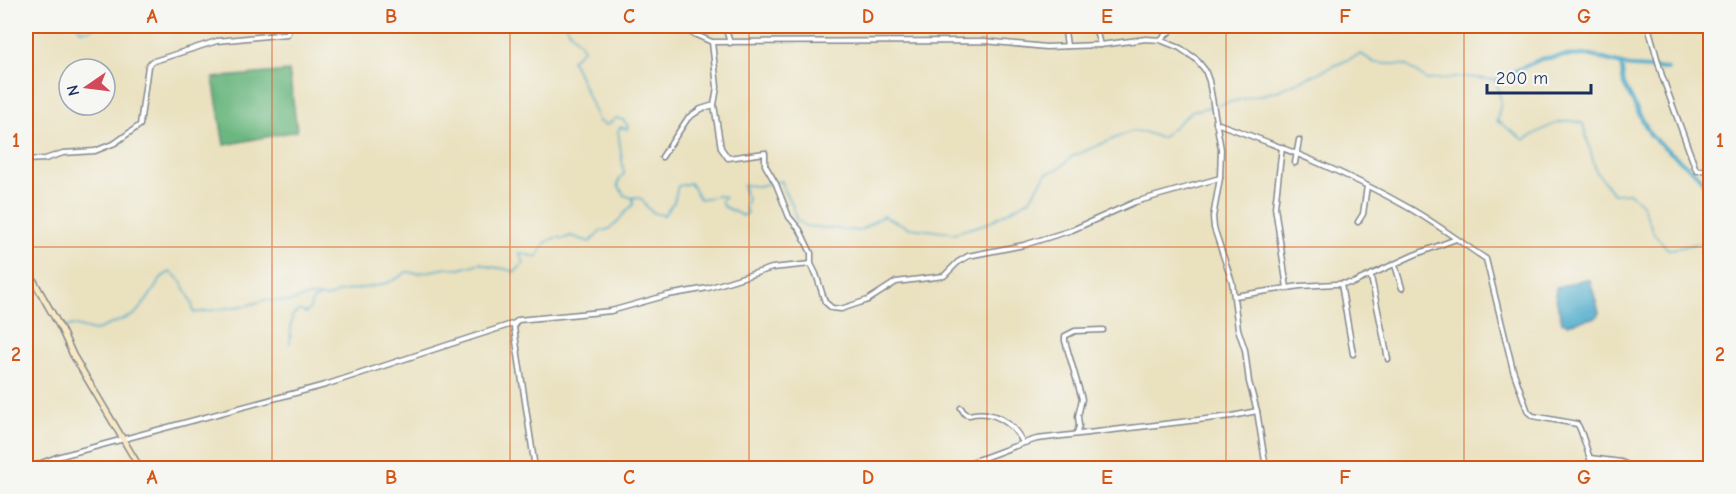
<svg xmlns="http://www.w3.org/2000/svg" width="1736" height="494" font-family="'Comic Neue',sans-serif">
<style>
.forest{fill:#6cb780;stroke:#44736f;stroke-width:1.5}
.water{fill:#4caacb;stroke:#346c94;stroke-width:1.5}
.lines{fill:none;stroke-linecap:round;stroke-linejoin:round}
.stream{stroke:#4caacb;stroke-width:1.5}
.canal{stroke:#4caacb;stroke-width:4}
.street-casing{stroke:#82888e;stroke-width:7}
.secondary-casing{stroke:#82888e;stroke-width:8}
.street{stroke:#fff;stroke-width:4}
.secondary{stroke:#f8e8c3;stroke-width:5}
.grid{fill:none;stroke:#d45514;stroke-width:1.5;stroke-opacity:0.55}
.neatline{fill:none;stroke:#d45514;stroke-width:2}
.grid-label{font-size:20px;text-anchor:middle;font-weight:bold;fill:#d45514}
</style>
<rect width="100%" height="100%" fill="#f6f6f2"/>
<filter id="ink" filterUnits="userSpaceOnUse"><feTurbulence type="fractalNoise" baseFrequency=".0167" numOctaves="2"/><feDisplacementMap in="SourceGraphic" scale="12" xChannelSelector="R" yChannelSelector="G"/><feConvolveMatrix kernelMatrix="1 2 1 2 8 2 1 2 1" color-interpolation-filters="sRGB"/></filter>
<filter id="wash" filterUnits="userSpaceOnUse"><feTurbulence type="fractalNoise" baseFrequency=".008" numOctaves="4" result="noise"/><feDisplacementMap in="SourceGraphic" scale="24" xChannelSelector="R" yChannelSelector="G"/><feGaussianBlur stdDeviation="1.35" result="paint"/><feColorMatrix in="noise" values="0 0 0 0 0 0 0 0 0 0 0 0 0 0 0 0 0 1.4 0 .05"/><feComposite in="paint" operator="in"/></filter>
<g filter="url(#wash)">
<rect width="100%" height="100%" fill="#eae1bf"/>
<!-- forest -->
<polygon class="forest" points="289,71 297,131 224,145 213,78"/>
<!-- water -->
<polygon class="water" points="1581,280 1590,280 1599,312 1597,317 1567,324 1562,322 1555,295 1556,288"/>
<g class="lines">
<!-- stream -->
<g class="stream">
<path d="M 78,26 L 79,29 C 84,32 92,30 96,26"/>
<polyline points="566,26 584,49 571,60 574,64 599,122 607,125 616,118 623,120 628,126 627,129 620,127 618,131 624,174 620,178 618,185 624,195 632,198"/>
<path d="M 62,329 L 72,325 L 94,331 L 134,315 L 147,300 L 162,277 L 170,272 C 182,278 192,299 194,313 L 249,305 L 265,300 L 290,302 L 308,296 L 319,296 L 326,298 C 332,296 338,292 344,291 C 365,287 390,287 406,272 L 419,273 L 447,268 L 460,269 L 480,263 C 491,269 503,267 515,272 L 524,263 L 519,253 L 538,257 C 542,246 545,240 558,237 L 563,239 L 571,236 L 590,242 L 601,231 C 617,230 621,213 633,205 L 633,197 L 642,199 C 647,209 652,214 664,215 L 674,202 L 678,186 L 690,183 L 700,199 L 718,196 L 725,197 L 721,201 L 723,206 L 743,216 L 748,213 L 745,207 L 748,198 L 745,194 L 743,185 L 758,186 L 782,181 L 784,191 L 792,204 L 796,219 L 805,226 L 859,231 L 883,216 L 910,228 L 954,233 L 988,223 L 1029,200 L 1046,174 L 1061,167 L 1071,157 L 1132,131 L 1144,132 L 1161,138 L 1192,111 L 1277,91 L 1361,54 L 1375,63 L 1406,65 L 1427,80 L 1466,77 L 1496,80 L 1501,102 L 1497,121 L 1524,140 C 1541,131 1564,114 1583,124 L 1596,171 L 1613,194 L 1630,193 L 1642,204 L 1654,234 L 1668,249 C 1683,249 1695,242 1710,242"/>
<polyline points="290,343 292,316 299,310 306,313 310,308 312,301 320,297"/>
</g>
<!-- canal -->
<g class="canal">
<polyline points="1621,63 1624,85 1651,136 1700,177 1709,194"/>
<polyline points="1496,80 1541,59 1562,56 1588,55 1633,67 1668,69"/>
</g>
</g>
</g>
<g filter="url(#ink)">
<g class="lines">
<!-- street casing -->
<g class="street-casing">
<g id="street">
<polyline points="676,26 712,42 985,41 1046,47 1100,45 1146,39 1160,40 1180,48 1196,59 1205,70 1209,81 1221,149 1220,178 1213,217 1214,228 1232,282 1238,329 1245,350 1249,382 1257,411 1266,468"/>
<polyline points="725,26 730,43"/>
<polyline points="1095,26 1100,45"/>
<polyline points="1190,26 1234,26"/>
<polyline points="1648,26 1662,76 1695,167 1697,171 1710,169"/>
<polyline points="1065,31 1067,46"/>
<polyline points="1161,39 1176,26"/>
<polyline points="712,42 717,87 714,105 721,148 728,158 765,153 765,165 776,184 789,217 800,230 811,253 811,264 816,274 825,302 832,308 841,309 868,300 896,282 944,276 958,262 968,256 1024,245 1072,230 1135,202 1220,178"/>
<path d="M 1216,123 C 1283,147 1348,173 1409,208 C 1436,223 1460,242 1486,259 L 1513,370 L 1528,412 L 1533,416 L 1577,424 C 1582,428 1588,458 1594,468"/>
<polyline points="1282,147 1275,207 1287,288"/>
<polyline points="662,157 688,118 701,109 714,105"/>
<polyline points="26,160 45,159 63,153 95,151 115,143 140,125 148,66 151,62 217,41 287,34 289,30 287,26"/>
<polyline points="1295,163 1299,140"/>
<polyline points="1358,222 1363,214 1367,186"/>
<polyline points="1395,265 1402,288"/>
<polyline points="1371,277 1388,359"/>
<polyline points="1341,284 1353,354"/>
<polyline points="1235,296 1300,286 1353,283 1414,255 1456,239"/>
<path d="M 961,408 L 965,414 L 969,415 C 992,409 1013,422 1023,443"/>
<polyline points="1077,433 1079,426 1078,416 1082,399 1065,341 1065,336 1075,331 1103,330"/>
<polyline points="1590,458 1621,462 1635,468"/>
<polyline points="975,462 977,468"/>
<polyline points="28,468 57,457 325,385 515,323"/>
<polyline points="535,468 514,328 515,323 518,320 611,311 668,295 708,288 772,268 811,264"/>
<path d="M 951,468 C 981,461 1008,447 1037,439 L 1232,416 L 1257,411"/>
</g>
</g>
<!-- secondary casing -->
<g class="secondary-casing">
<polyline id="secondary" points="26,267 61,329 73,355 140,468"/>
</g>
<!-- street -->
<use href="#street" class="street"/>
<!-- secondary -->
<use href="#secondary" class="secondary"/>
</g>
</g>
<!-- grid -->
<path class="grid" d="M 272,26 L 272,468M 510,26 L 510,468M 749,26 L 749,468M 987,26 L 987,468M 1226,26 L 1226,468M 1464,26 L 1464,468M 26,247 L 1710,247"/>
<!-- margin -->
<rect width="1736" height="494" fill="none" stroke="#f6f6f2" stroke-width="66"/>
<!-- north arrow -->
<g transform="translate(87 87) rotate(256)"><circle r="28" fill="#f6f6f2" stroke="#9ea6b7" stroke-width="1.5"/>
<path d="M0-4.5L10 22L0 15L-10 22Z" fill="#d1495b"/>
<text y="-9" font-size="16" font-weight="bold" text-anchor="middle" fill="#1b2f5e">N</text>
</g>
<!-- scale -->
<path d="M1487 84v9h104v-9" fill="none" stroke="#1b2f5e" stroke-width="3"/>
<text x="1496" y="84" font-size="18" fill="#1b2f5e" stroke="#f6f6f2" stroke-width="4.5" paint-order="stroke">200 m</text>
<rect x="33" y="33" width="1670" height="428" class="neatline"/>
<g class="grid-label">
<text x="152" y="23">A</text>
<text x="391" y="23">B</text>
<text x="629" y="23">C</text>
<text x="868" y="23">D</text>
<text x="1107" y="23">E</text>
<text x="1345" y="23">F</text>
<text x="1584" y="23">G</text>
<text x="16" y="147">1</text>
<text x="1720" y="147">1</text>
<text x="16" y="361">2</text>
<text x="1720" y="361">2</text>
<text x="152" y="484">A</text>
<text x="391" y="484">B</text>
<text x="629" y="484">C</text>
<text x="868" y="484">D</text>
<text x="1107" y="484">E</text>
<text x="1345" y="484">F</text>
<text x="1584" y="484">G</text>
</g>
</svg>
